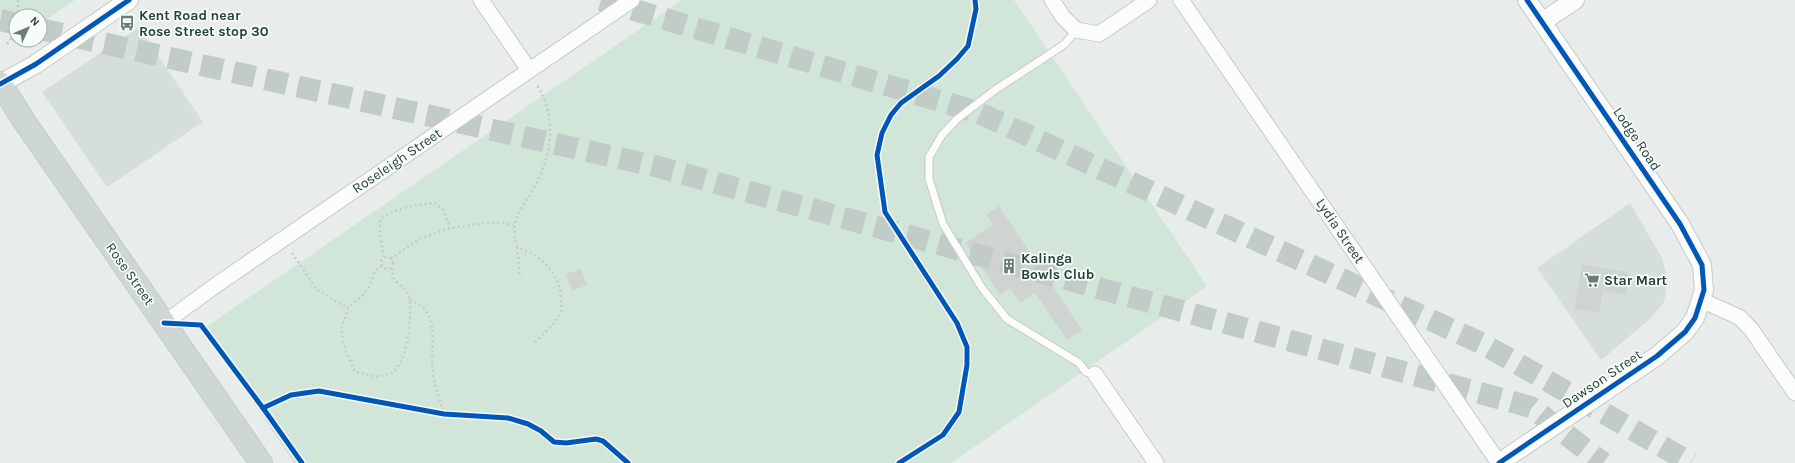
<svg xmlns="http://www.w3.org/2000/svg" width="1795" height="463" font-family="Karla,sans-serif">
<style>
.built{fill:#d6dedb}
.park{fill:#d1e6d8}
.building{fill:#cfd4d2}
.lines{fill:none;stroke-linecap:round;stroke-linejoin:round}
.motorway-tunnel{stroke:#c1cbc8;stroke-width:22;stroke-dasharray:22 11;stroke-linecap:butt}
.service-casing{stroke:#c5cac8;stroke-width:9}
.minor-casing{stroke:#c5cac8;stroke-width:17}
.tertiary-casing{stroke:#c5cac8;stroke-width:20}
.primary-casing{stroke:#c3ccc9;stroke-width:24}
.path{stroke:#c3ccca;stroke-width:2.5;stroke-dasharray:2 3;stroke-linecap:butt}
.service{stroke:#fcfcfc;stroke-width:7}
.minor{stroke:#fcfcfc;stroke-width:15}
.tertiary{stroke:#fcfcfc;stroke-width:18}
.primary{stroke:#cfd7d5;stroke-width:22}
.cycleway-casing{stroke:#f7fbf9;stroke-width:8}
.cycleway{stroke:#0057b8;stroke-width:5}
.labels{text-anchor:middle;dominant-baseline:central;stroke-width:3.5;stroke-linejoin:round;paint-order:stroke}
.poi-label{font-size:14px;font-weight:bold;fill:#24423a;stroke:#f7fbf9;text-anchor:start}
.street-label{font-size:14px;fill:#24423a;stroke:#f7fbf9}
</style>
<rect width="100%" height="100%" fill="#e8edeb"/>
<!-- built -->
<g class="built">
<polygon points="139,27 203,122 107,187 42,92"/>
<polygon points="1630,203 1662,258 1668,280 1664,302 1650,319 1601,360 1537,268"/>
</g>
<!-- park -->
<g class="park">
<path d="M 0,0 L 75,0 L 40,24 L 40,16 L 16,16 L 15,36 C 0,28 0,17 0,0 Z"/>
<polygon points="682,0 1014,0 1207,286 951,463 294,463 203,329"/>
</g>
<!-- building -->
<g class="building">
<polygon points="999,206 1082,330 1067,340 1035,293 1020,303 1010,288 1000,295 965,243 993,225 986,215"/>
<polygon points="1582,264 1630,273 1626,295 1603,291 1599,313 1574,309"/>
<polygon points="581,269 587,285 572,291 566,274"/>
</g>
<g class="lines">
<!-- motorway-tunnel -->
<g class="motorway-tunnel">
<polyline points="601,0 977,112 1483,344 1691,463"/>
<polyline points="0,20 16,24"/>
<polyline points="40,29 655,166 1531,407 1603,463"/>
</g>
<!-- service casing -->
<g class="service-casing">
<polyline id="service" points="1076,30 1065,44 995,90 957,119 942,135 929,157 929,179 943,224 982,288 1007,319 1079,363 1086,372 1095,374"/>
</g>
<!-- minor casing -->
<g class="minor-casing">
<g id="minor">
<polyline points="481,0 529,70"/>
<polyline points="1052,0 1063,17 1076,30 1099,34 1149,0"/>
<polyline points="1181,0 1499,463"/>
<polyline points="1701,300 1739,317 1751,329 1795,393"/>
<polyline points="164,323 219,283 632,0"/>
<polyline points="1095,374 1156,463"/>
</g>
</g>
<!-- tertiary casing -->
<g class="tertiary-casing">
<g id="tertiary">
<polyline points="1542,22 1575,0"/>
<polyline points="0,84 36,64 129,0"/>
<polyline points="1499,463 1657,356 1685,332 1695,318 1704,290 1702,265 1680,224 1527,0"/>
</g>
</g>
<!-- primary casing -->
<g class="primary-casing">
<polyline id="primary" points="0,83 24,121 261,463"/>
</g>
<!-- path -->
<g class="path">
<polyline points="18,0 18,16"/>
<polyline points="7,44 16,31"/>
<polyline points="517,247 520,277"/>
<polyline points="292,253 317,290 348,308"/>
<path d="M 384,257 C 383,249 377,226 381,219 C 388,210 424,203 435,203 L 443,210 L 450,228"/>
<circle cx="387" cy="263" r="6"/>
<polyline points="391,259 419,239 450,228 496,222 513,225"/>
<path d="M 382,266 L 375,271 L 370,286 L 362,296 L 348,308 L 341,330 L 345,349 L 355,372 L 378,377 L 394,372 C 396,368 400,364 402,359 C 408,345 415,304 406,291 C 397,280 391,282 392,265"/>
<path d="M 410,300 C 439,310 432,340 432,365 C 433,381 439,398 444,414"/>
<path d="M 535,342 C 542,335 558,322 561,312 C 562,309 561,304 561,300 C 561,273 541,256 517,247 C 509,216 521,212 535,186 C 552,154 557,116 537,85"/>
</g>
<!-- service -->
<use href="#service" class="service"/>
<!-- minor -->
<use href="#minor" class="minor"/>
<!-- tertiary -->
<use href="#tertiary" class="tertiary"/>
<!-- primary -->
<use href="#primary" class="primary"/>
<!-- cycleway casing -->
<g class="cycleway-casing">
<g id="cycleway">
<polyline points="0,84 36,64 129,0"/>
<polyline points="164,323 201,325 263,408 302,463"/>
<polyline points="263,408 291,395 319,391 444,414 508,418 528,424 541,431 554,442 566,443 596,439 603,441 628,463"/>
<polyline points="899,463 943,435 959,412 967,365 967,347 957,323 885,212 877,155 882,133 891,115 901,103 939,76 957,59 968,46 976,9 975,0"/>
<polyline points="1499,463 1657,356 1685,332 1695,318 1704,290 1702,265 1680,224 1527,0"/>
</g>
</g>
<!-- cycleway -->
<use href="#cycleway" class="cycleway"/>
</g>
<!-- icons -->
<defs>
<g id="bus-bare" transform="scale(1.2)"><path d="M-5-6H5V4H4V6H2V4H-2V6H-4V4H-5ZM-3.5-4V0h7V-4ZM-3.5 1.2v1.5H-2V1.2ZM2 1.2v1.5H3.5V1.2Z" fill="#697e78" stroke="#f7fbf9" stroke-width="2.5" paint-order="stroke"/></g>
<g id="building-bare" transform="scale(1.2)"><path d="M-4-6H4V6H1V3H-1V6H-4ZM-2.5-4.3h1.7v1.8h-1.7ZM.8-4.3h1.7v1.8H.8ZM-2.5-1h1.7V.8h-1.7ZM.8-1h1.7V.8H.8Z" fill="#697e78" stroke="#f7fbf9" stroke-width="2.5" paint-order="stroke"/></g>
<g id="supermarket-bare" transform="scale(1.2)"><path d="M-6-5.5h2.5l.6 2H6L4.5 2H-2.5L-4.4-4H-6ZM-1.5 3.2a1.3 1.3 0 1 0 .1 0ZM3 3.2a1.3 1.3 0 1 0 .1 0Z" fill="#697e78" stroke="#f7fbf9" stroke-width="2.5" paint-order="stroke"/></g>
</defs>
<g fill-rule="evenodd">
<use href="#bus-bare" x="127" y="23"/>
<use href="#building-bare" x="1009" y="266"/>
<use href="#supermarket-bare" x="1592" y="280"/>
</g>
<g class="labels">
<!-- poi labels -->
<g class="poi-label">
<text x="139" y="15">Kent Road near<tspan x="139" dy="16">Rose Street stop 30</tspan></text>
<text x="1021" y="258">Kalinga<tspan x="1021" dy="16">Bowls Club</tspan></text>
<text x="1604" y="280">Star Mart</text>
</g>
<!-- street labels -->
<g class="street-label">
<text transform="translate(1637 139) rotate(56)">Lodge Road</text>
<text transform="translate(397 161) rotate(-34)">Roseleigh Street</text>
<text transform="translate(1340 231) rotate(56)">Lydia Street</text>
<text transform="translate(130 274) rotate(55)">Rose Street</text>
<text transform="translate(1602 379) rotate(-34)">Dawson Street</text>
</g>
</g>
<!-- north arrow -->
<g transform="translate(28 28) rotate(46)"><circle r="19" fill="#f7fbf9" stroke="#a3b1ad"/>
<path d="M0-3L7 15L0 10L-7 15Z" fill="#697e78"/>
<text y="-6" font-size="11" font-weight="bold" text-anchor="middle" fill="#24423a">N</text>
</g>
</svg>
